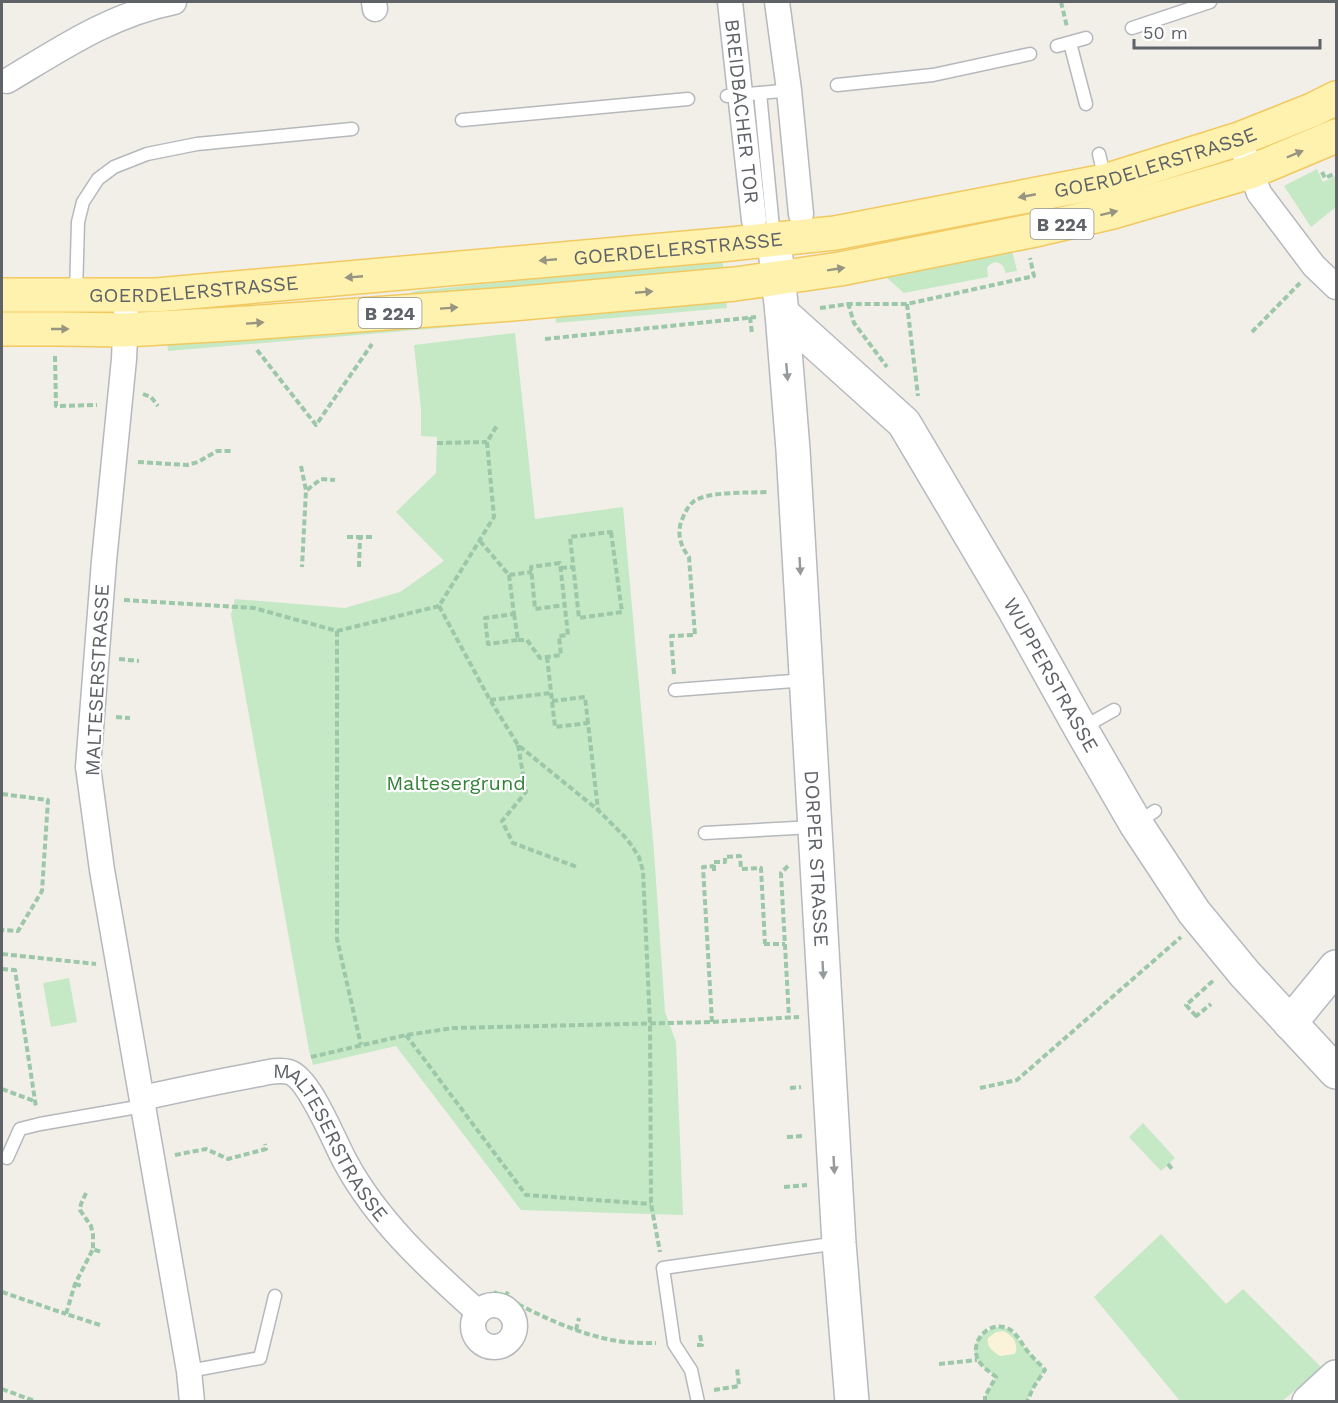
<svg xmlns="http://www.w3.org/2000/svg" width="1338" height="1403" font-family="'Work Sans',sans-serif">
<style>
.green{fill:#c5e8c5}
.sand{fill:#fbf3d9}
.lines{fill:none;stroke-linecap:round;stroke-linejoin:round}
.lane-casing{stroke:#b5b8bc;stroke-width:15}
.street-casing{stroke:#b5b8bc;stroke-width:27}
.secondary-casing{stroke:#b6babf;stroke-width:36}
.primary-casing{stroke:#f2c960;stroke-width:36}
.path{stroke:#9cc7a9;stroke-width:4;stroke-dasharray:6 3;stroke-linecap:butt}
.lane{stroke:#fff;stroke-width:12}
.street{stroke:#fff;stroke-width:24}
.secondary{stroke:#fff;stroke-width:33}
.primary{stroke:#fff2af;stroke-width:33}
.oneway{fill:#979581}
.oneway2{fill:#979a9d}
.labels{text-anchor:middle;dominant-baseline:central;stroke-width:4.5;stroke-linejoin:round;paint-order:stroke}
.shield{fill:#fff;stroke:#8f9295;stroke-width:1.5}
.shield-label{font-size:18px;font-weight:bold;fill:#5f6368}
.street-label{font-size:20px;fill:#5f6368;stroke:#fff}
.park-label{font-size:20px;fill:#348238;stroke:#fff}
</style>
<rect width="100%" height="100%" fill="#f1efe8"/>
<!-- green -->
<g class="green">
<polygon points="1317,169 1323,182 1336,176 1336,207 1311,227 1284,186"/>
<path d="M 1012,251 L 1017,271 L 1005,273 C 1005,262 993,258 987,268 L 988,277 L 904,293 L 886,277 Z"/>
<polygon points="722,259 724,270 408,296 412,292 417,291"/>
<polygon points="726,296 727,308 556,323 555,312"/>
<polygon points="475,318 475,325 168,351 167,341"/>
<polygon points="515,333 535,519 623,507 654,852 665,1012 676,1042 683,1215 521,1210 396,1046 313,1065 309,1050 231,615 235,599 345,608 400,592 444,561 396,512 436,473 437,437 421,436 421,409 414,345"/>
<polygon points="69,978 77,1022 51,1027 43,983"/>
<polygon points="1143,1123 1175,1158 1161,1171 1129,1137"/>
<polygon points="1161,1234 1226,1304 1243,1289 1322,1368 1282,1401 1180,1401 1094,1297"/>
<path d="M 999,1327 C 1015,1329 1019,1341 1028,1352 C 1033,1358 1040,1364 1045,1370 L 1033,1388 L 1027,1401 L 985,1401 L 985,1396 L 996,1377 C 991,1372 982,1367 978,1361 C 967,1345 984,1329 999,1327 Z"/>
</g>
<!-- sand -->
<path class="sand" d="M 1003,1331 C 1013,1335 1019,1344 1015,1354 L 1000,1356 C 993,1351 986,1347 988,1338 L 996,1332 Z"/>
<g class="lines">
<!-- lane casing -->
<g class="lane-casing">
<g id="lane">
<polyline points="1132,28 1210,2"/>
<polyline points="1070,43 1086,104"/>
<polyline points="1057,46 1086,38"/>
<polyline points="837,85 933,75 1030,54"/>
<polyline points="760,93 774,238"/>
<polyline points="727,96 793,90"/>
<polyline points="462,120 688,99"/>
<polyline points="1099,154 1105,179"/>
<polyline points="76,293 78,222 83,202 98,179 114,167 147,154 197,144 352,129"/>
<polyline points="675,690 806,680"/>
<polyline points="1082,728 1114,710"/>
<polyline points="1137,823 1155,811"/>
<polyline points="705,833 814,827"/>
<polyline points="7,1158 20,1129 40,1124 143,1106"/>
<polyline points="189,1371 260,1358 275,1296"/>
<polyline points="698,1402 691,1370 674,1344 663,1268 838,1243"/>
</g>
</g>
<!-- street casing -->
<g class="street-casing">
<g id="street">
<polyline points="374,2 375,9"/>
<path id="s1" d="M 730,2 L 754,220"/>
<polyline points="777,2 789,90 801,214"/>
<path d="M 7,81 C 62,48 110,15 174,2"/>
<polyline points="1239,139 1259,193 1314,266 1336,287"/>
<polyline points="126,313 124,359 104,561 88,767 102,870 189,1371 192,1402"/>
<path id="s2" d="M 142,1098 C 179,1090 216,1082 254,1075 C 265,1073 278,1069 289,1072 C 310,1078 335,1144 346,1163 C 378,1222 429,1268 478,1312"/>
<circle cx="494" cy="1326" r="21"/>
</g>
</g>
<!-- secondary casing -->
<g class="secondary-casing">
<g id="secondary">
<path id="s3" d="M 774,240 L 782,313 L 793,450 L 839,1243 L 852,1402"/>
<path id="s4" d="M 782,313 L 904,423 L 1013,607 L 1081,729 L 1136,824 L 1194,912 L 1245,974 L 1336,1072"/>
<polyline points="1290,1023 1336,967"/>
<polyline points="1309,1402 1336,1377"/>
</g>
</g>
<!-- primary casing -->
<g class="primary-casing">
<g id="primary">
<path id="s5" d="M 2,295 L 156,295 L 730,244 L 835,233 L 1105,181 L 1239,139 L 1312,110 L 1336,98"/>
<polyline points="2,329 59,329 125,330 248,323 512,304 735,284 778,278 840,269 1040,229 1113,212 1250,172 1336,136"/>
</g>
</g>
<!-- path -->
<g class="path">
<polyline points="1061,2 1067,27"/>
<polyline points="1322,172 1325,178 1336,173"/>
<polyline points="848,303 854,323 887,367"/>
<polyline points="907,304 918,396"/>
<polyline points="820,308 848,304 907,304 1034,276 1030,258"/>
<polyline points="750,317 752,334"/>
<polyline points="1252,332 1300,283"/>
<polyline points="545,339 756,317"/>
<polyline points="257,350 316,425 372,344"/>
<polyline points="55,356 56,406 97,405"/>
<polyline points="143,394 151,397 158,406"/>
<polyline points="437,443 487,442"/>
<polyline points="138,462 187,465 198,462 217,451 233,451"/>
<polyline points="301,466 306,490 302,567"/>
<polyline points="307,490 321,479 335,480"/>
<polygon points="611,532 622,612 579,618 570,537"/>
<polyline points="347,537 360,537"/>
<polyline points="480,541 509,575 532,572"/>
<polyline points="359,567 360,537 372,537"/>
<polyline points="561,568 573,567"/>
<polyline points="509,575 514,614"/>
<polyline points="124,600 254,608 337,631 337,939 361,1045"/>
<polyline points="439,606 490,700 518,745 598,810 625,837 632,846 639,857 643,871 650,1023 651,1204 660,1252"/>
<polygon points="514,614 518,640 488,644 485,618"/>
<polyline points="337,631 439,606 494,517 487,442 498,424"/>
<polyline points="518,640 527,640 540,658 561,655 559,636 568,635 560,563 531,567 535,609 565,605"/>
<polyline points="547,657 555,727 588,723 598,810"/>
<polyline points="119,659 139,661"/>
<path d="M 674,674 L 671,636 L 695,635 L 689,557 C 681,547 677,535 681,522 C 684,515 687,507 693,502 C 706,491 750,493 768,492"/>
<polyline points="490,700 551,693"/>
<polyline points="552,701 585,697 588,723"/>
<polyline points="116,717 130,718"/>
<polyline points="518,745 526,792 502,821 513,843 577,867"/>
<polyline points="2,794 48,800 42,891 18,931 2,930"/>
<polyline points="788,866 781,873 789,1018"/>
<polyline points="714,871 714,862 725,862 725,857 740,856 741,869 761,868 765,944"/>
<polyline points="764,944 785,944"/>
<polyline points="2,954 96,964"/>
<polyline points="2,969 15,970 36,1107"/>
<polyline points="1196,1016 1186,1005 1215,979"/>
<polyline points="1195,1017 1211,1004"/>
<polyline points="712,1022 703,867 714,866"/>
<polyline points="406,1035 526,1195 651,1204"/>
<polyline points="311,1057 406,1035 454,1028 712,1022 799,1017"/>
<polyline points="790,1088 801,1087"/>
<polyline points="980,1088 1017,1080 1181,937"/>
<polyline points="2,1089 34,1101"/>
<polyline points="787,1137 804,1136"/>
<polyline points="175,1155 206,1149 228,1159 266,1149 265,1144"/>
<polyline points="1168,1164 1172,1169"/>
<polyline points="784,1187 807,1185"/>
<polyline points="86,1193 81,1204 80,1210 91,1226 93,1235 93,1249"/>
<polyline points="75,1284 82,1286"/>
<polyline points="2,1292 66,1314"/>
<path d="M 494,1292 C 535,1313 578,1336 624,1342 C 635,1343 646,1343 656,1343"/>
<polyline points="505,1297 509,1290"/>
<polyline points="100,1325 66,1314 75,1284 93,1249 101,1252"/>
<polyline points="576,1330 579,1318"/>
<polyline points="697,1345 702,1345 700,1335"/>
<polyline points="939,1364 977,1360"/>
<polyline points="2,1389 37,1402"/>
<polyline points="714,1390 739,1386 737,1368"/>
<path d="M 985,1402 L 985,1396 L 996,1377 C 990,1372 979,1365 977,1357 C 971,1340 989,1321 1007,1328 C 1017,1332 1022,1345 1029,1353 C 1034,1359 1040,1364 1045,1370 L 1033,1388 L 1027,1402"/>
</g>
<!-- lane -->
<use href="#lane" class="lane"/>
<!-- street -->
<use href="#street" class="street"/>
<!-- secondary -->
<use href="#secondary" class="secondary"/>
<!-- primary -->
<use href="#primary" class="primary"/>
</g>
<!-- one-way arrows -->
<defs><path id="oneway-solid" d="M-6-.8H1V-3.2L6.5 0L1 3.2V.8H-6Z" transform="scale(1.5)"/></defs>
<g class="oneway">
<use href="#oneway-solid" transform="translate(1295 154) rotate(-23)"/>
<use href="#oneway-solid" transform="translate(1027 196) rotate(169)"/>
<use href="#oneway-solid" transform="translate(1109 213) rotate(-14)"/>
<use href="#oneway-solid" transform="translate(548 260) rotate(175)"/>
<use href="#oneway-solid" transform="translate(836 269) rotate(-9)"/>
<use href="#oneway-solid" transform="translate(354 277) rotate(175)"/>
<use href="#oneway-solid" transform="translate(644 292) rotate(-5)"/>
<use href="#oneway-solid" transform="translate(449 308) rotate(-4)"/>
<use href="#oneway-solid" transform="translate(255 323) rotate(-4)"/>
<use href="#oneway-solid" transform="translate(60 329)"/>
</g>
<g class="oneway2">
<use href="#oneway-solid" transform="translate(787 372) rotate(85)"/>
<use href="#oneway-solid" transform="translate(800 566) rotate(87)"/>
<use href="#oneway-solid" transform="translate(823 970) rotate(87)"/>
<use href="#oneway-solid" transform="translate(834 1165) rotate(87)"/>
</g>
<g class="labels">
<!-- shield labels -->
<g class="shield">
<rect x="1030.5" y="209" width="63" height="30" rx="4.5"/>
<rect x="358.5" y="298" width="63" height="30" rx="4.5"/>
</g>
<g class="shield-label">
<text x="1062" y="224">B 224</text>
<text x="390" y="313">B 224</text>
</g>
<!-- street labels -->
<g class="street-label">
<text stroke="none"><textPath href="#s1" startOffset="110">BREIDBACHER TOR</textPath></text>
<text stroke="none"><textPath href="#s5" startOffset="1164">GOERDELERSTRASSE</textPath></text>
<text stroke="none"><textPath href="#s5" startOffset="678">GOERDELERSTRASSE</textPath></text>
<text stroke="none"><textPath href="#s5" startOffset="192">GOERDELERSTRASSE</textPath></text>
<text stroke="none"><textPath href="#s4" startOffset="456">WUPPERSTRASSE</textPath></text>
<text transform="translate(97 680) rotate(-87)">MALTESERSTRASSE</text>
<text stroke="none"><textPath href="#s3" startOffset="620">DORPER STRASSE</textPath></text>
<text stroke="none"><textPath href="#s2" startOffset="230">MALTESERSTRASSE</textPath></text>
</g>
<!-- park labels -->
<g class="park-label">
<text x="456" y="783">Maltesergrund</text>
</g>
</g>
<!-- border -->
<rect width="1338" height="1403" fill="none" stroke="#5f6368" stroke-width="6"/>
<!-- scale -->
<path d="M1134 39v9h186v-9" fill="none" stroke="#5f6368" stroke-width="3"/>
<text x="1143" y="39" font-size="18" fill="#5f6368" stroke="#ffffff" stroke-width="4.5" paint-order="stroke">50 m</text>
</svg>
